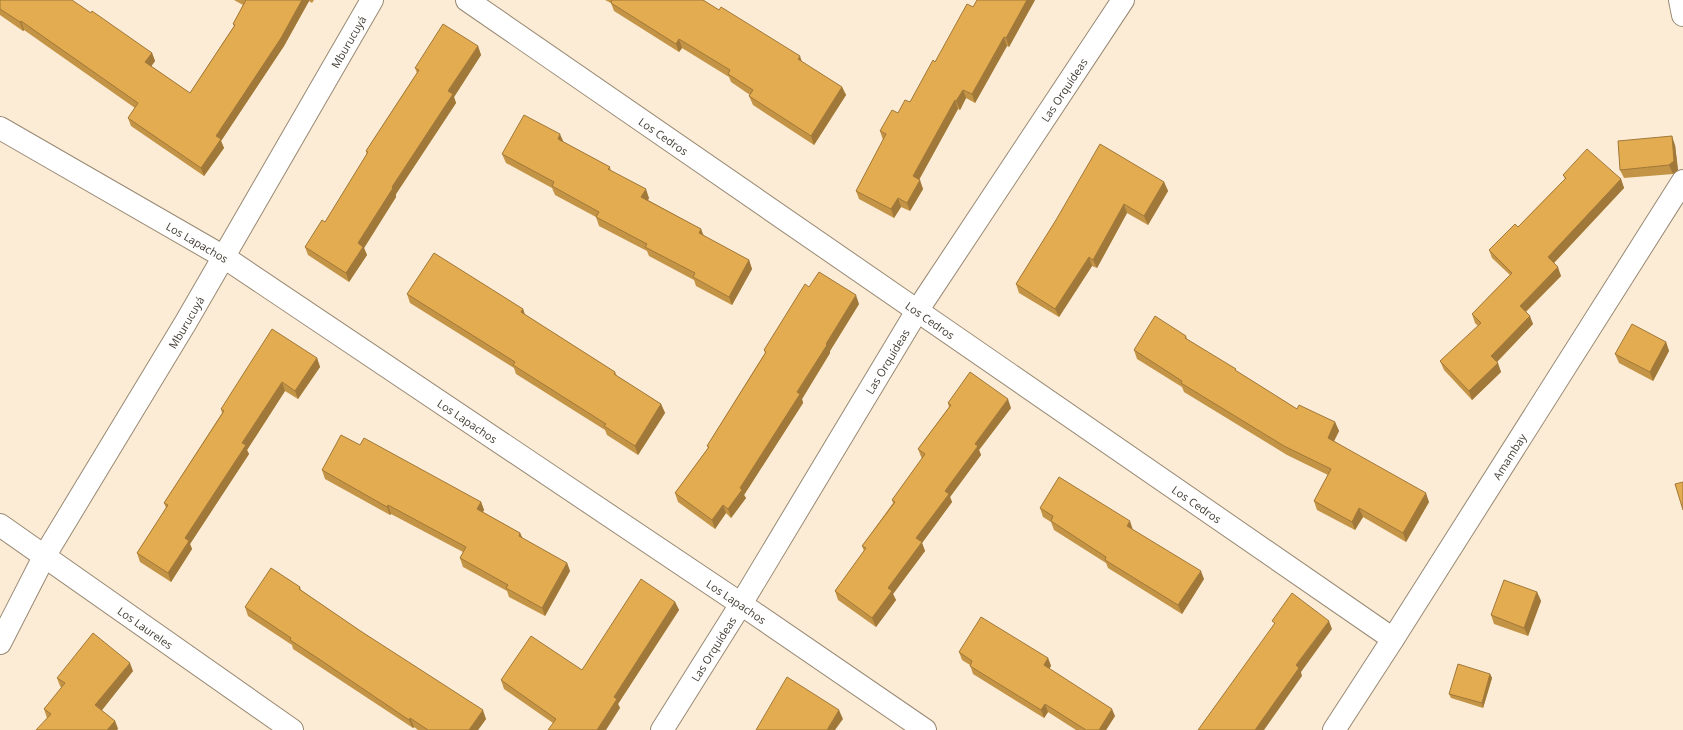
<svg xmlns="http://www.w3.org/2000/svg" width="1683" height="730" font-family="'Open Sans',sans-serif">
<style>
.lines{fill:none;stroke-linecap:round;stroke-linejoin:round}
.minor-casing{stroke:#988974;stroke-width:24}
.minor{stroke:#fff;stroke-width:22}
.wall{fill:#c49446}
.shaded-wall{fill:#a07839}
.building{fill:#e4ac51;stroke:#a07839}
.labels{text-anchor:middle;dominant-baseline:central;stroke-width:3;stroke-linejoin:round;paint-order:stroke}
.street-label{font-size:11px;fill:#423c33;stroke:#fff}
</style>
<rect width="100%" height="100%" fill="#fcecd5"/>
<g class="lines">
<!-- minor casing -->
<g class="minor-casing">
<g id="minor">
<path id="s1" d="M 467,0 L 1393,639"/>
<polyline points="1680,0 1683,15"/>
<path id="s2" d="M 0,128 L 224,257 L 741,604 L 925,730"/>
<path id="s3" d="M 0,525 L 292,730"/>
<path id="s4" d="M 0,643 L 45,555 L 186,322 L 372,0"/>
<path id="s5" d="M 662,730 L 741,604 L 917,311 L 1123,0"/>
<path id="s6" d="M 1334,730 L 1393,639 L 1683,181"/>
</g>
</g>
<!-- minor -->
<use href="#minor" class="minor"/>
</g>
<!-- wall -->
<g class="wall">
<polygon points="0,0 91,13 152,53 155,61 151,66 190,93 234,26 233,24 243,5 234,0 314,0 312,3 309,1 284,46 221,141 224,148 204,176 131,126 128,118 135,108 24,30 23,31 0,15"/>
<polygon points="605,0 703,0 842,87 846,95 814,145 753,105 749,96 750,95 731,82 729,77 682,48 679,52 614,11 611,3"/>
<polygon points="1035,0 1009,47 1007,46 975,103 966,98 960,110 958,109 919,180 923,189 910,211 901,207 894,218 859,199 856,191 883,140 880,131 898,113 910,102 935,62 973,7"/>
<polygon points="478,46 481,55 454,97 456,103 396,194 396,197 364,248 367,255 349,282 308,255 305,247 325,222 367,155 366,151 417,73 415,68"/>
<polygon points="563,142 610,167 611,171 649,198 648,200 701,229 704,236 749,260 752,269 732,305 696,286 694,280 649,256 647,251 599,226 596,217 555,195 552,188 506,163 502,154"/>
<polygon points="1675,145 1678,170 1673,174 1624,178 1620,170"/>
<polygon points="1563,175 1621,179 1624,188 1554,263 1561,276 1526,312 1533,324 1497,362 1501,372 1472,400 1444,370 1440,361 1478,326 1475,323 1472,314 1510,275 1492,258 1489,250 1518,227 1565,179"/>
<polygon points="1164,182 1168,191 1148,225 1127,213 1097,268 1092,266 1059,317 1019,293 1016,284 1056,220"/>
<polygon points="809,287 859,304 830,351 830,353 802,399 803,403 744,495 746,498 731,518 726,513 715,529 678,502 675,493 708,448 707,446 765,353 764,350"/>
<polygon points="407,294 523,309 525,315 615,372 617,376 661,404 665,413 638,455 607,435 605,430 516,374 514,368 410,303"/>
<polygon points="1186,336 1187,339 1236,371 1297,409 1335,422 1339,431 1334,441 1429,502 1406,542 1363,517 1355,530 1317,510 1314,501 1328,475 1287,455 1184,392 1182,387 1137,359 1134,350"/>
<polygon points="1666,342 1669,351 1653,381 1619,363 1615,354"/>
<polygon points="317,358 320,367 298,399 285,391 247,450 249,454 190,544 192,549 171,582 140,562 137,553 166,508 164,503 222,413 221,409"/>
<polygon points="948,403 1011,408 979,450 981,455 950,497 952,502 922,543 925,551 893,594 896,600 876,627 838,600 835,591 864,551 862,546 893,503 892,500 922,459 918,449 949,407"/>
<polygon points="360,445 481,502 484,510 483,512 520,533 522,538 567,563 570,571 545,616 509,597 507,591 463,567 460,558 463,552 391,514 390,515 325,479 322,470"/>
<polygon points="1040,508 1133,530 1204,579 1182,614 1108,568 1106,563 1054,530 1051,522 1043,517"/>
<polygon points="300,587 301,590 486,719 478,730 418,730 414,727 413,728 293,649 292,645 248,616 245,607"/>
<polygon points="1537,592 1541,601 1528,636 1494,624 1491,615"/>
<polygon points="675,602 679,610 618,704 620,708 553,723 504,689 501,680 582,670"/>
<polygon points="959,652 1048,658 1051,666 1049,669 1115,716 1106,730 1076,730 1048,712 1044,718 973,674 970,665 962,660"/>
<polygon points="133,671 101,710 115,721 118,729 47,718 44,709 62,688 60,686 57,678"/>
<polygon points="1490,674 1492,678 1483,708 1451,698 1449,694"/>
</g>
<!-- shaded-wall -->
<g class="shaded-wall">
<polygon points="302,0 309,0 309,1 284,46 221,141 224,148 204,176 201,168 216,136"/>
<polygon points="1027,0 1035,0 1009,47 1006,38"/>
<polygon points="21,21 24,30 23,31 20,22"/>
<polygon points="1004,37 1007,46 975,103 972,94"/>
<polygon points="679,39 682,48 679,52 676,44"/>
<polygon points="478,46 481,55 454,97 456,103 396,194 396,197 364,248 367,255 349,282 346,273 358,243 448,91"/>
<polygon points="152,53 155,61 148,71 145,62"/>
<polygon points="800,56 803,65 798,59"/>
<polygon points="842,87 846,95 814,145 811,136"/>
<polygon points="963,90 966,98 960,110 956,101"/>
<polygon points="955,100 958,109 916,185 913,176"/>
<polygon points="560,134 564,143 558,139"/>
<polygon points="1672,136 1675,145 1678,170 1673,174 1669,165"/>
<polygon points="1621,179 1624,188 1551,266 1548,257"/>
<polygon points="920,180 923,189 910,211 907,203"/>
<polygon points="1164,182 1168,191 1148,225 1144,216"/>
<polygon points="646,189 649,198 645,206 641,197"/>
<polygon points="898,198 901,207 894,218 891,209"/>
<polygon points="1124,204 1127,213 1097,268 1093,260"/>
<polygon points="701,229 704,238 699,233"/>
<polygon points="1089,257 1092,266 1059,317 1055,309"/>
<polygon points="749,260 752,269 732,305 729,297"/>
<polygon points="1558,267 1561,276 1523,314 1520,306"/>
<polygon points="856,295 859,304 830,351 830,353 802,399 803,403 744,495 746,498 731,518 728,509 826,344"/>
<polygon points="523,309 526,318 521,312"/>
<polygon points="1530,316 1533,324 1494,365 1491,356"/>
<polygon points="1666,342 1669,351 1653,381 1650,372"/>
<polygon points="317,358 320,367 298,399 295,391"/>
<polygon points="1498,363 1501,372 1472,400 1469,391"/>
<polygon points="282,382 285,391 247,450 249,454 190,544 192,549 171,582 168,573 185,538 242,443"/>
<polygon points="1008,399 1011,408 979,450 981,455 950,497 952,502 922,543 925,551 893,594 896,600 876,627 872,618 888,588 916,538 945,491 975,444"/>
<polygon points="661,404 665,413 638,455 635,446"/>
<polygon points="1335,422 1339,431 1331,447 1328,438"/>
<polygon points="1426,493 1429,502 1406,542 1403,533"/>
<polygon points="481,502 484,510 480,517 477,509"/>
<polygon points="388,505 391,514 390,515 387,507"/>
<polygon points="723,505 726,513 715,529 712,520"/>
<polygon points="1359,508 1363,517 1355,530 1352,522"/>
<polygon points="1130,521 1133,530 1127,526"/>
<polygon points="520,533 524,541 519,536"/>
<polygon points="567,563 570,571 545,616 542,608"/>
<polygon points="1201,571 1204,579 1182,614 1178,605"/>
<polygon points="1537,592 1541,601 1528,636 1524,628"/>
<polygon points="675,602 679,610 618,704 620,708 606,730 597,730 614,697"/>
<polygon points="1329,621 1332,629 1301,672 1302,676 1264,730 1255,730 1296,665"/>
<polygon points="1048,658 1051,666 1046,673 1044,665"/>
<polygon points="130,663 133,671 99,714 95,705"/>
<polygon points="1490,674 1492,678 1483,708 1482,703"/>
<polygon points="1045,704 1048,712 1044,718 1041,710"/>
<polygon points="1112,709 1115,716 1106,730 1099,730"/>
<polygon points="483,710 486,719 478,730 469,730"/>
<polygon points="839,710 843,719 835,730 827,730"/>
<polygon points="410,718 414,727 413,728 409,720"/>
<polygon points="115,721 118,729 117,730 107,730"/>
</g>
<!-- building -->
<g class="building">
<polygon points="0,0 72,0 91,13 92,11 152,53 145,62 190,93 235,25 233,24 246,0 302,0 281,38 216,136 221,139 201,168 128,118 138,103 21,21 20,22 0,9"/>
<polygon points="612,0 703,0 719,10 721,7 800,56 798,59 842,87 811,136 749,96 753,90 728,74 730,70 679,39 676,44 611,3"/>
<polygon points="977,0 1027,0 1006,38 1004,37 972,94 963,90 956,101 955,100 913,176 920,180 907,203 898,198 891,209 856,191 886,134 880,131 892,110 898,113 905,100 910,102 933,60 935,62 967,4 973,7"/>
<polygon points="443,24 478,46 448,91 453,94 392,187 393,188 358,243 363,247 346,273 305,247 322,220 325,222 368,152 366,151 419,70 415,68"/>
<polygon points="524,115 560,134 558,139 610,167 608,169 646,189 641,197 701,229 699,233 749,260 729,297 693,277 695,273 645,247 647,244 596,217 599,212 552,186 554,182 502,154"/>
<polygon points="1672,136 1674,161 1669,165 1620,170 1618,141"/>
<polygon points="1100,144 1164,182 1144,216 1124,204 1093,260 1089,257 1055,309 1016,284 1056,220"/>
<polygon points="1587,149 1621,179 1548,257 1558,267 1520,306 1530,316 1491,356 1498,363 1469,391 1440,361 1481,323 1472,314 1512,273 1489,250 1515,224 1518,227 1566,178 1563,175"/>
<polygon points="434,253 523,309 521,312 615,372 614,374 661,404 635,446 604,426 606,424 513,365 515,362 407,294"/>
<polygon points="819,272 856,295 826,344 827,345 797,392 800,394 740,488 742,490 728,509 723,505 712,520 675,493 709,447 707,446 766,352 764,350 805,284 809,287"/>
<polygon points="1155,316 1186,336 1185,338 1236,369 1235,370 1297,409 1299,405 1335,422 1328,438 1426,493 1403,533 1359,508 1352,522 1314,501 1331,469 1284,446 1181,383 1182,381 1134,350"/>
<polygon points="1632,324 1666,342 1650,372 1615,354"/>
<polygon points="272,329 317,358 295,391 282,382 242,443 246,445 185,538 189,541 168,573 137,553 168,505 164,503 224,411 221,409"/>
<polygon points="970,372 1008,399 975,444 978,446 945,491 949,494 916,538 922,542 888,588 892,591 872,618 835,591 866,548 862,546 895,502 892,500 925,454 918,449 951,405 948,403"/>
<polygon points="341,435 360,445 364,438 481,502 477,509 520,533 519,536 567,563 542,608 506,588 508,585 460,558 466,547 388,505 387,507 322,470"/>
<polygon points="1059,477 1130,521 1127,526 1201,571 1178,605 1105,560 1106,557 1051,521 1053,516 1040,508"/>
<polygon points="1683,482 1683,510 1675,484"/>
<polygon points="271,568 300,587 299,589 362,632 483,710 469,730 428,730 410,718 409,720 319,659 290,640 291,638 245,607"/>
<polygon points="641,579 675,602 614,697 617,699 597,730 548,730 556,719 501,680 531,636 582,670"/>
<polygon points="1504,580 1537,592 1524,628 1491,615"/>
<polygon points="1292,593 1329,621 1296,665 1299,668 1255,730 1198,730 1275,623 1272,621"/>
<polygon points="981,617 1048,658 1044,665 1112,709 1099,730 1086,730 1045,704 1041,710 970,666 972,661 959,652"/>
<polygon points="93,633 130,663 95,705 115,721 107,730 36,730 51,714 44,709 65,683 57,678"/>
<polygon points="1458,664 1490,674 1482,703 1449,694"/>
<polygon points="787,677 839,710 827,730 756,730"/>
</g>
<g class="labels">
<!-- street labels -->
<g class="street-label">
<text stroke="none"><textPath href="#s4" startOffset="695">Mburucuyá</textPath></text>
<text stroke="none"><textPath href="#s5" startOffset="756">Las Orquídeas</textPath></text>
<text stroke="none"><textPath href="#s1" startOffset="239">Los Cedros</textPath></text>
<text stroke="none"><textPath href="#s2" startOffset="228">Los Lapachos</textPath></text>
<text stroke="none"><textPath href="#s1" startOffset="563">Los Cedros</textPath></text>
<text stroke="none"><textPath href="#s4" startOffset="371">Mburucuyá</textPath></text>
<text stroke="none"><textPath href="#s5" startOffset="432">Las Orquídeas</textPath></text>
<text stroke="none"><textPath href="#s2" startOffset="552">Los Lapachos</textPath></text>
<text stroke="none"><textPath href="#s6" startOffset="325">Amambay</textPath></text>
<text stroke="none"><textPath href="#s1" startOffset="887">Los Cedros</textPath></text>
<text stroke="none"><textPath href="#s2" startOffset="876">Los Lapachos</textPath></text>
<text stroke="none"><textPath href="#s3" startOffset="178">Los Laureles</textPath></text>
<text stroke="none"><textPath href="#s5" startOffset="96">Las Orquídeas</textPath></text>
</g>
</g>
</svg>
